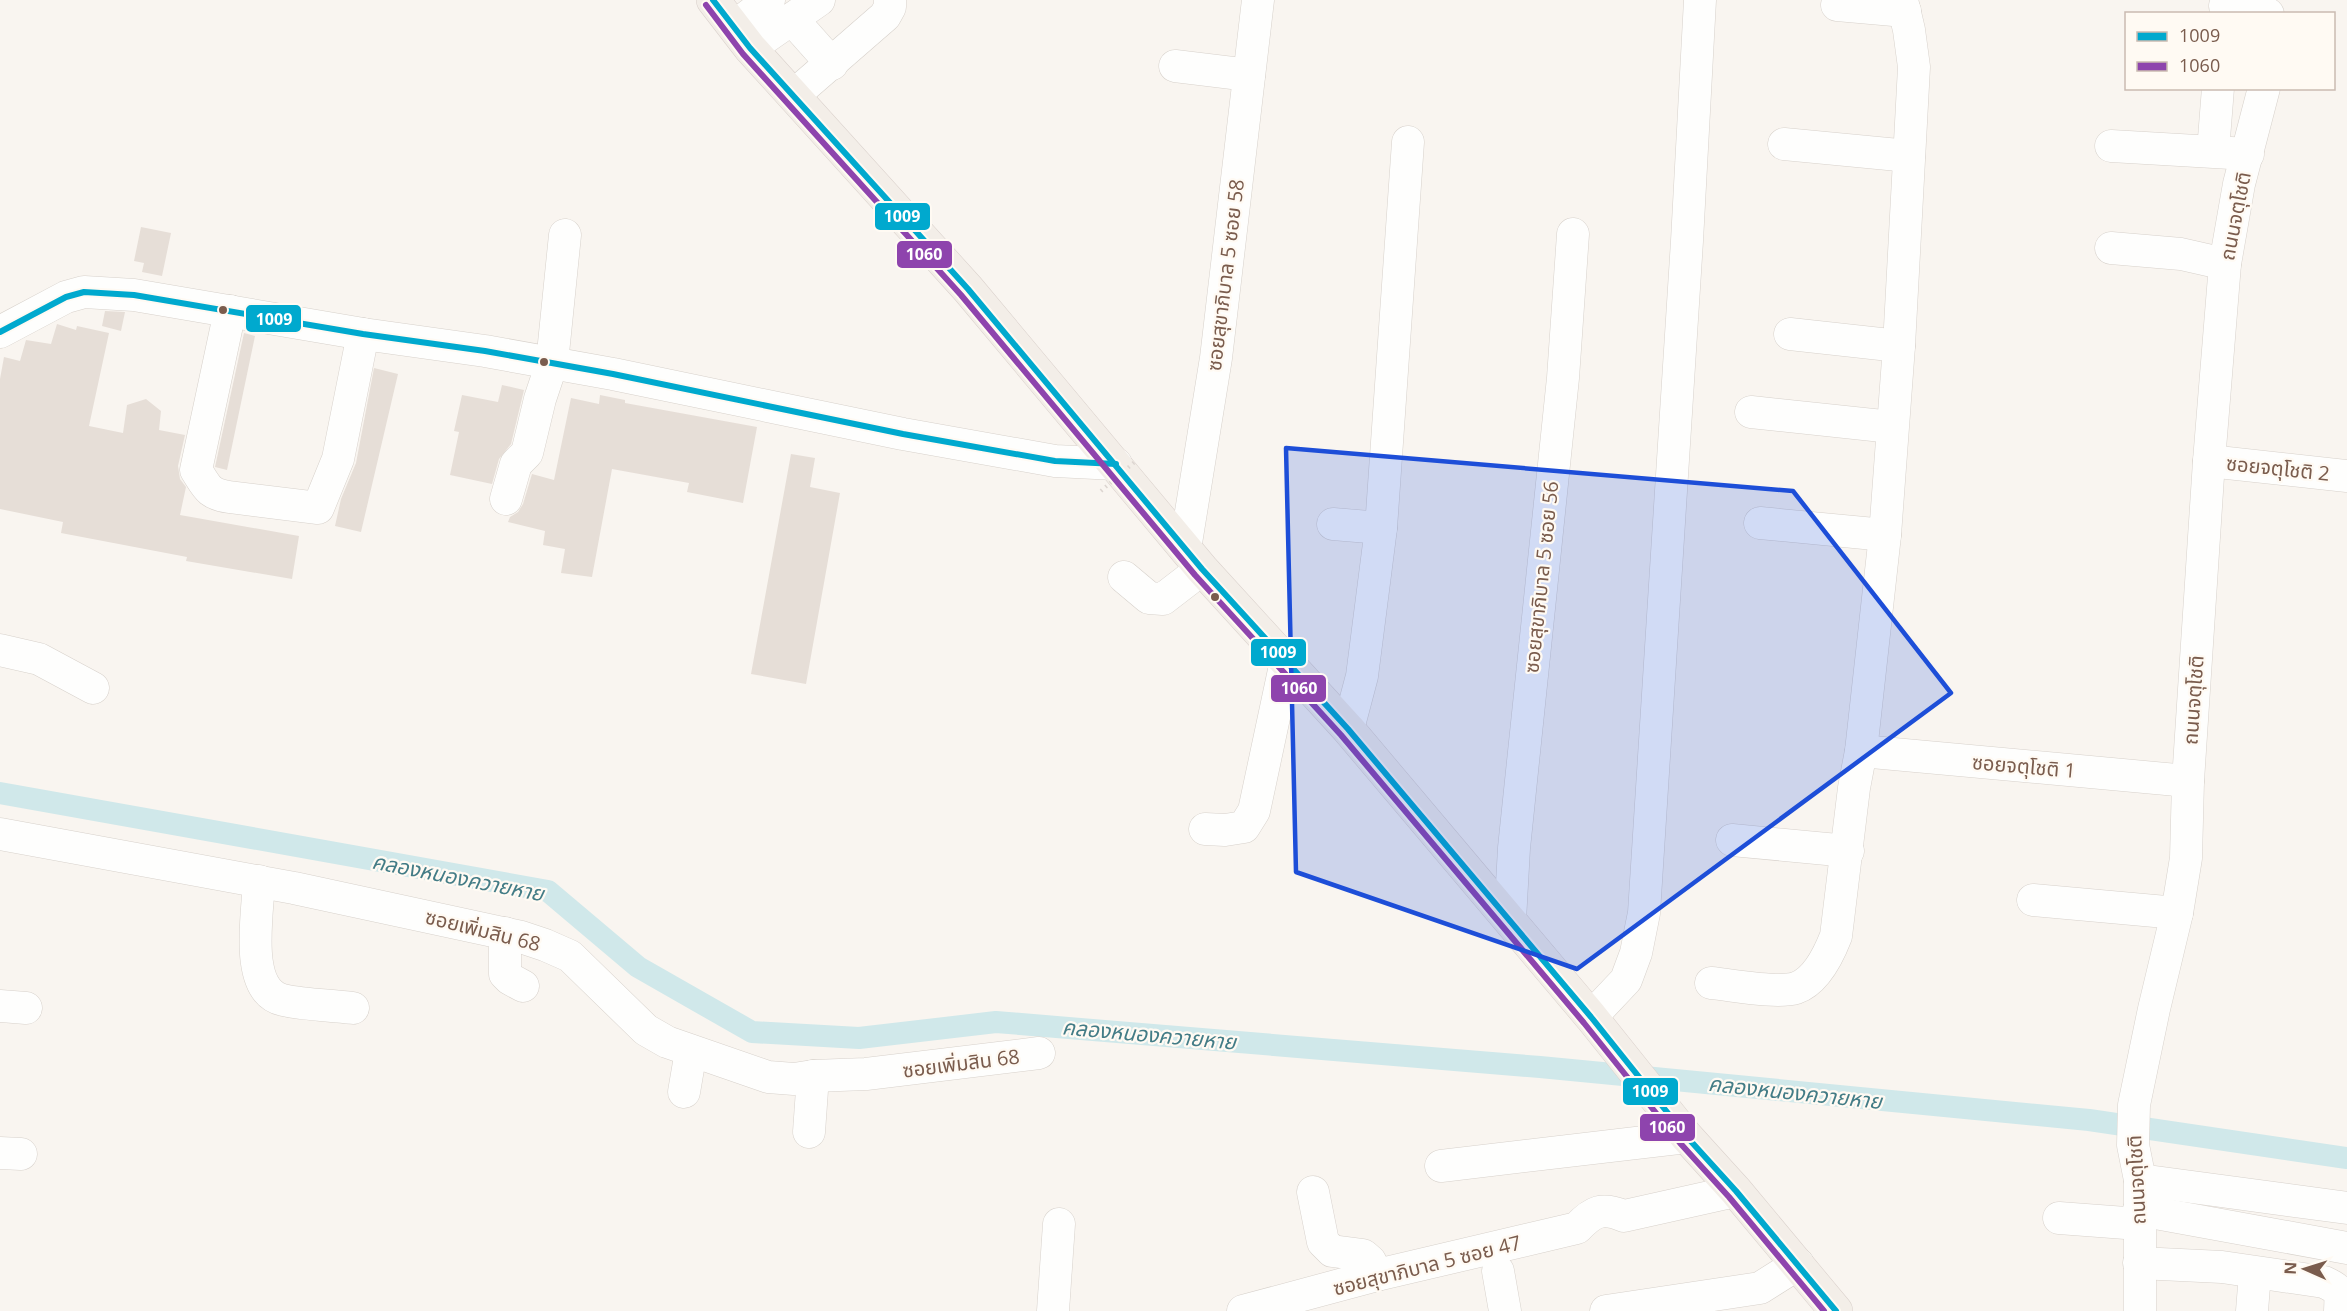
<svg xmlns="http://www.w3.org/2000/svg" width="2347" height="1311" font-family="'Open Sans','Noto Sans Thai',sans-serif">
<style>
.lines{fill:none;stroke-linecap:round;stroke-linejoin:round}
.canal{stroke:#d0e8ea;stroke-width:22}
.building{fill:#e6ded7}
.minor-casing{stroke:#d7d1cb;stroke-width:33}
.major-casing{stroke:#dad1cc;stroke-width:34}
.minor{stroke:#fefefd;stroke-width:32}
.major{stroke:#f3eee8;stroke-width:33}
.path-bridge{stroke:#dcd5d0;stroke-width:4;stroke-dasharray:1.5 4.5;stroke-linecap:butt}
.bus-1-casing{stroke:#fffaf3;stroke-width:10}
.bus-2-casing{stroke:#fffaf3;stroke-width:10}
.bus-1{stroke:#00a9ce;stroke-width:6}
.bus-2{stroke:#8e44ad;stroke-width:6}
.marked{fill:#1d4ed8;fill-opacity:0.2;stroke:#1d4ed8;stroke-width:4.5;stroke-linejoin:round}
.bus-dot{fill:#7a5c4d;stroke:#fffaf3;stroke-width:2}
.labels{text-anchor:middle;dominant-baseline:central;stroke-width:4.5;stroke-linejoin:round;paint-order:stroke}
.street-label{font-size:20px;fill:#7a5c4d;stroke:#fffaf3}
.water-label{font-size:21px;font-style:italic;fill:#437c86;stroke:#fffaf3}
.line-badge{stroke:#fffaf3;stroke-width:2}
.badge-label{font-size:16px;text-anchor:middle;font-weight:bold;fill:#fff}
</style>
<rect width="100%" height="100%" fill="#f9f5f0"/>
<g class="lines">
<!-- canal -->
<polyline class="canal" points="0,793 548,891 638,967 752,1032 859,1038 996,1022 1540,1067 2089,1120 2347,1158"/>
</g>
<!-- building -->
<g class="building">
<polygon points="141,227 171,233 162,276 142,272 144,263 134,261"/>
<polygon points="105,311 125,312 121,331 102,326"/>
<polygon points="57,324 76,330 77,326 109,333 89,426 123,433 127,405 146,399 161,411 159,430 185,435 178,466 180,479 186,487 180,515 299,536 292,579 186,561 187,557 61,533 63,522 0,509 0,379 4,357 20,361 26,340 51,344"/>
<polygon points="244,333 255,336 227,470 215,467"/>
<polygon points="374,368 398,374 361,532 335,526 341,499 356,463"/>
<polygon points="502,385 524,390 511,444 499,459 492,484 450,475 459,432 454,431 462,395 498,402"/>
<polygon points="600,395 625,400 625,403 757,427 743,503 687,492 689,483 612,469 592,577 561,573 565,549 543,545 545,531 508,522 510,517 518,512 523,504 532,474 554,480 571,398 599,404"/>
<polygon points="791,454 815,458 810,487 840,493 806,684 751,674"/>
</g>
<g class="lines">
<!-- minor casing -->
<g class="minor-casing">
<g id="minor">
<polyline points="1837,5 1905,11"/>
<polyline points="2225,6 2268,14"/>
<polyline points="792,19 832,64"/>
<polyline points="734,27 769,0"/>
<polyline points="750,48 819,0"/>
<polyline points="1175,66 1249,75"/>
<polyline points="793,96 885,16 890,7 890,0"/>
<polyline points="1784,144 1909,156"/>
<polyline points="2111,146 2248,154"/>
<polyline points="2213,151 2218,88"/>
<polyline points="2111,248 2181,254 2225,264"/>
<path d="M 230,311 L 196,470 C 207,487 208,494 229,497 L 318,508 L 338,459 L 363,334"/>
<polyline points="0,332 66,297 84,292 134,295 363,334 485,351 613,374 903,434 1055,461 1116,464"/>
<polyline points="1790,334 1899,346"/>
<polyline points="1751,412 1892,427"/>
<polyline points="2209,461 2347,476"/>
<polyline points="506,499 516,464 527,453 540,399 552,363 565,235"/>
<polyline points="1760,523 1885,535"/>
<polyline points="1333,524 1381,528"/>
<polyline points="1185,549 1216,358 1258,0"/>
<polyline points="1124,577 1149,598 1163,599 1202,569"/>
<polyline points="0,650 39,659 93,688"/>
<polyline points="1348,729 1362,676 1381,528 1408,142"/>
<polyline points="1861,751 2188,781"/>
<polyline points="1205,829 1225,830 1244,827 1254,811 1286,661"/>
<polyline points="0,834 294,888 521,937 545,945 570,956 646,1030 667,1042 768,1077 794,1079 813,1076 866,1074 1039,1053"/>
<polyline points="1732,840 1848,851"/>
<path d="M 259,881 C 258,912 243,991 283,1000 C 305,1005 330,1005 353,1008"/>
<polyline points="2033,900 2177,913"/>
<polyline points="1510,920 1514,848 1563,378 1573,234"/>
<polyline points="505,933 505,974 510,979 523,986"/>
<path d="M 1711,983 C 1733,985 1777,994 1796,988 C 1816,981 1829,954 1836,936 L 1854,788 L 1861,751 L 1885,535 L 1899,346 L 1914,67 L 1909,30 L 1902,0"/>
<polyline points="0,1006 26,1008"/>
<polyline points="1591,1017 1626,980 1636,953 1644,913 1687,241 1700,0"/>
<polyline points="684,1092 691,1051"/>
<polyline points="809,1132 813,1076"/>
<polyline points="0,1153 21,1154"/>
<polyline points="1441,1166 1687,1137"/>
<polyline points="2140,1180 2347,1208"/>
<polyline points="1313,1192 1323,1242 1332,1251 1363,1255 1370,1261 1377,1275"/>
<polyline points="2139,1210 2347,1248"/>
<polyline points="2059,1218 2139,1224"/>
<path d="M 2139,1263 L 2222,1267 L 2324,1282 C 2341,1290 2341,1292 2340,1311"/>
<polyline points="1498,1271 1505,1311"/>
<polyline points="1053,1311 1059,1224"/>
<path d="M 1243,1311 L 1377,1275 L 1577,1228 C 1593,1211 1602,1207 1624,1216 L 1736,1191"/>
<polyline points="1606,1311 1760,1288 1798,1264"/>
<polyline points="2140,1311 2140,1180 2133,1145 2134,1105 2154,1009 2177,913 2186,858 2188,781 2209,461 2225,264 2239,184 2264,88"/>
<polyline points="2252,1311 2255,1273"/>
</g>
</g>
<!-- major casing -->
<g class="major-casing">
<polyline id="major" points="713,0 750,48 968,289 1202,569 1348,729 1591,1017 1687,1137 1736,1191 1836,1311"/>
</g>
<!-- minor -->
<use href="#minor" class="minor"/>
<!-- major -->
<use href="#major" class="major"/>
<!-- path-bridge -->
<polyline class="path-bridge" points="1101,491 1137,460"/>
<!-- bus-1 casing -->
<g class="bus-1-casing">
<g id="bus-1">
<polyline points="713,0 750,48 968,289 1202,569 1348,729 1591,1017 1687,1137 1736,1191 1836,1311"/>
<polyline points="0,332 66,297 84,292 134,295 363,334 485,351 613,374 903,434 1055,461 1116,464"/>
</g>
</g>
<!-- bus-2 casing -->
<g class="bus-2-casing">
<polyline id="bus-2" points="706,5 743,54 961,295 1195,575 1341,735 1584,1023 1680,1143 1729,1197 1824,1311"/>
</g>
<!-- bus-1 -->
<use href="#bus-1" class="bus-1"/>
<!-- bus-2 -->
<use href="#bus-2" class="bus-2"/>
</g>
<!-- marked area -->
<path class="marked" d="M 1286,448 L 1793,491 L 1951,693 L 1577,969 L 1296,872 Z"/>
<!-- markers -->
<g class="bus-dot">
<circle cx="223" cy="310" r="5"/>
<circle cx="544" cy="362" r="5"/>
<circle cx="1215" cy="597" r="5"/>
</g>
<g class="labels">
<!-- street labels -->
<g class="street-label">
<text transform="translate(2235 216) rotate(-79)">ถนนจตุโชติ</text>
<text transform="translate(1225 275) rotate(-83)">ซอยสุขาภิบาล 5 ซอย 58</text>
<text transform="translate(2278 468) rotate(6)">ซอยจตุโชติ 2</text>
<text transform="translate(1541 577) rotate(-84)">ซอยสุขาภิบาล 5 ซอย 56</text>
<text transform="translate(2193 700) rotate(-86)">ถนนจตุโชติ</text>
<text transform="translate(2024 766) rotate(5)">ซอยจตุโชติ 1</text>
<text transform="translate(483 930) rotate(14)">ซอยเพิ่มสิน 68</text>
<text transform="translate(961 1063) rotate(-7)">ซอยเพิ่มสิน 68</text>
<text transform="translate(2136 1180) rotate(-93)">ถนนจตุโชติ</text>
<text transform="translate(1427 1265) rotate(-14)">ซอยสุขาภิบาล 5 ซอย 47</text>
</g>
<!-- water labels -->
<g class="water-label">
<text transform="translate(458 877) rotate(11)">คลองหนองควายหาย</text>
<text transform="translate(1149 1034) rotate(5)">คลองหนองควายหาย</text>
<text transform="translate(1795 1092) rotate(6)">คลองหนองควายหาย</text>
</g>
</g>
<g class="line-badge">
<rect x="874" y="202" width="57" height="29" rx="6" fill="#00a9ce"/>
<rect x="896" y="240" width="57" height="29" rx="6" fill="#8e44ad"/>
<rect x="245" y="304" width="57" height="29" rx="6" fill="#00a9ce"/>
<rect x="1250" y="638" width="57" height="29" rx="6" fill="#00a9ce"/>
<rect x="1270" y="674" width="57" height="29" rx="6" fill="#8e44ad"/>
<rect x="1622" y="1077" width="57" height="29" rx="6" fill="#00a9ce"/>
<rect x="1639" y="1113" width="57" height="29" rx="6" fill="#8e44ad"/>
</g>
<g class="badge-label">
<text x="902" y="222">1009</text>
<text x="924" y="260">1060</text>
<text x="274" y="325">1009</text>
<text x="1278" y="658">1009</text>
<text x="1299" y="694">1060</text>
<text x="1650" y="1097">1009</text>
<text x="1667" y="1133">1060</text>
</g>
<!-- legend -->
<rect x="2125" y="12" width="210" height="78" fill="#fffaf3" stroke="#cabbb1" stroke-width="1.5"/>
<rect x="2137" y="32" width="30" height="9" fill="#00a9ce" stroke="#cabbb1" stroke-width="1.5"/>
<text x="2179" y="42" font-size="18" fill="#7a5c4d">1009</text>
<rect x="2137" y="62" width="30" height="9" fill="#8e44ad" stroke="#cabbb1" stroke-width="1.5"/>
<text x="2179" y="72" font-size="18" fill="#7a5c4d">1060</text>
<!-- north arrow -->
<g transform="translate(2305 1269) rotate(273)" stroke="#fffaf3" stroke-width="4.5" paint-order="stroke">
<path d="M0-4.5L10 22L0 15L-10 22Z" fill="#7a5c4d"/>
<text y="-9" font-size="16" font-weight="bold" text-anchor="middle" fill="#7a5c4d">N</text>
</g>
</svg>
